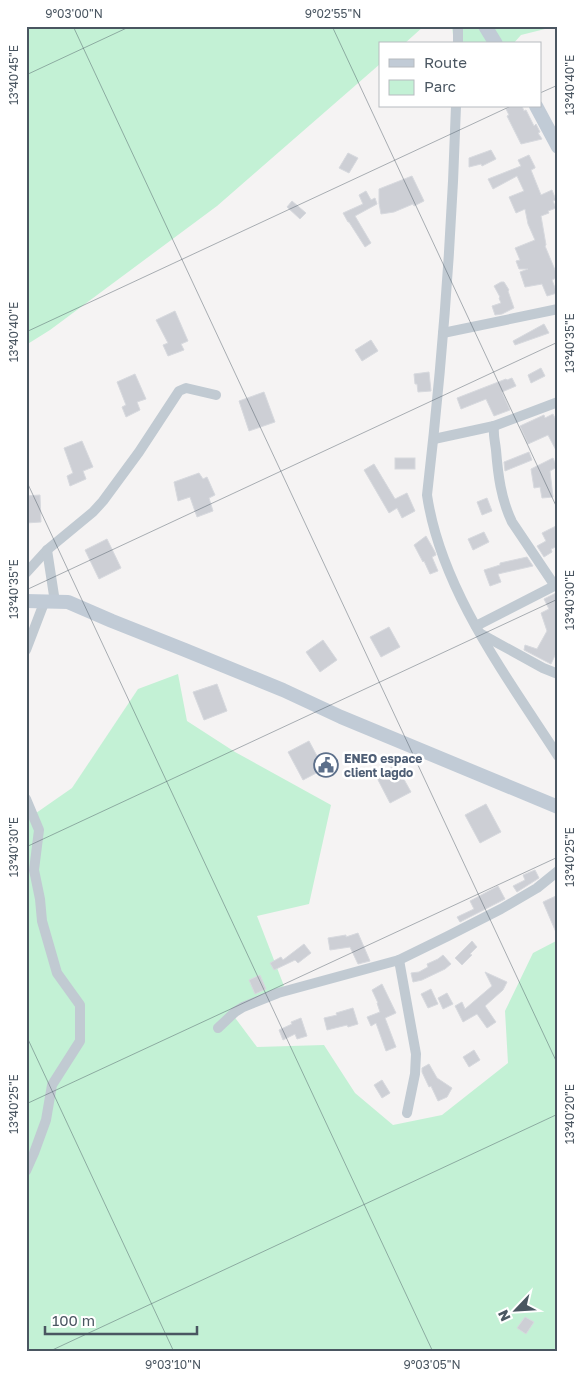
<svg xmlns="http://www.w3.org/2000/svg" width="584" height="1378" font-family="'Golos Text',sans-serif">
<style>
.green{fill:#c3f1d5}
.building{fill:#cdcfd5;stroke:#d7d9de}
.lines{fill:none;stroke-linecap:round;stroke-linejoin:round}
.street{stroke:#c1cad2;stroke-width:10}
.secondary{stroke:#c1cbd6;stroke-width:14}
.ticks{fill:none;stroke:#4a5661;stroke-width:1;stroke-opacity:0.45}
.labels{text-anchor:middle;dominant-baseline:central;stroke-width:5;stroke-linejoin:round;paint-order:stroke}
.service-label{font-size:12px;font-weight:bold;fill:#4e5e75;stroke:#fff;text-anchor:start}
.neatline{fill:none;stroke:#4a5661;stroke-width:2}
.ticks-label{font-size:12px;text-anchor:middle;fill:#4a5661}
</style>
<rect width="100%" height="100%" fill="#f5f3f3"/>
<!-- green -->
<g class="green">
<polygon points="26,26 424,26 404,44 380,44 380,64 217,206 50,330 26,345"/>
<polygon points="452,26 557,26 521,35 513,44 454,44"/>
<polygon points="178,674 187,721 235,752 331,805 309,904 257,916 284,986 230,1011 257,1047 324,1045 355,1093 393,1125 442,1115 508,1063 505,1011 533,953 558,940 558,1352 26,1352 26,820 72,788 138,689"/>
</g>
<!-- building -->
<g class="building">
<polygon points="511,106 522,106 524,111 526,110 534,126 536,124 540,132 538,133 542,139 521,144 507,116 509,115 506,109"/>
<polygon points="491,150 496,159 482,166 481,164 469,167 469,158"/>
<polygon points="348,153 358,158 349,173 339,168"/>
<polygon points="529,155 535,167 535,168 531,170 541,195 552,190 556,200 553,201 556,208 548,211 549,213 541,216 546,245 545,246 558,277 552,280 557,293 547,296 542,284 525,287 520,272 528,269 519,269 516,261 520,260 515,248 535,240 528,224 525,209 516,213 509,197 524,191 517,176 493,189 488,179 521,166 518,160"/>
<polygon points="412,176 424,201 414,206 413,204 394,212 381,214 379,203 379,189"/>
<polygon points="366,191 371,200 375,198 377,204 355,216 371,243 365,247 349,222 348,222 343,213 363,204 359,195"/>
<polygon points="292,201 306,213 300,219 287,207"/>
<polygon points="501,282 504,282 509,290 508,291 514,308 502,314 495,315 492,306 501,303 499,298 500,297 494,286"/>
<polygon points="175,311 188,341 181,344 184,350 168,356 163,345 168,343 156,320"/>
<polygon points="544,324 549,333 515,345 513,341"/>
<polygon points="371,340 378,351 362,361 355,350"/>
<polygon points="541,368 545,376 531,383 528,375"/>
<polygon points="429,372 431,391 418,392 417,384 415,384 414,374"/>
<polygon points="135,374 146,399 137,402 140,410 126,417 122,407 126,405 117,382"/>
<polygon points="512,378 516,386 502,392 510,410 494,416 486,399 461,409 457,398 506,379 507,380"/>
<polygon points="264,392 275,422 249,431 239,401"/>
<polygon points="553,414 558,424 558,454 548,435 528,444 520,426 544,415 545,418"/>
<polygon points="82,441 93,467 83,471 86,479 70,486 67,476 73,473 64,448"/>
<polygon points="529,452 532,460 505,471 504,462"/>
<rect x="395" y="458" width="20" height="11"/>
<polygon points="553,458 557,467 550,471 553,497 542,498 540,487 534,488 531,469"/>
<polygon points="374,464 395,499 407,493 415,511 402,518 397,508 389,513 364,470"/>
<polygon points="199,473 203,479 207,477 215,495 209,498 213,511 197,517 190,497 178,501 174,482"/>
<polygon points="40,495 41,522 26,523 26,496"/>
<polygon points="487,498 492,511 482,515 477,502"/>
<polygon points="558,525 558,546 551,549 552,552 544,557 537,546 546,541 542,533"/>
<polygon points="484,532 489,542 473,550 468,539"/>
<polygon points="426,536 435,552 436,555 432,557 438,571 430,574 424,561 423,562 414,545"/>
<polygon points="107,539 121,568 99,579 85,550"/>
<polygon points="527,557 533,566 498,574 501,582 490,586 484,570 500,565 500,563"/>
<polygon points="558,592 558,649 551,664 524,650 525,645 537,649 547,631 541,613 549,609 544,599"/>
<polygon points="389,627 400,647 381,657 370,637"/>
<polygon points="323,640 337,660 320,672 306,652"/>
<polygon points="217,684 227,711 204,720 193,692"/>
<polygon points="309,741 324,769 303,780 288,752"/>
<polygon points="396,765 411,792 390,803 376,776"/>
<polygon points="486,804 501,832 480,843 465,815"/>
<polygon points="535,870 539,878 517,892 513,886 525,880 523,875"/>
<polygon points="498,886 505,899 460,922 457,917 474,909 470,901"/>
<polygon points="558,895 558,937 543,902"/>
<polygon points="358,933 370,961 358,964 350,947 330,950 328,938 346,935 346,937"/>
<polygon points="472,941 477,947 470,954 472,955 462,965 455,958"/>
<polygon points="304,944 311,953 298,963 295,960 274,970 270,963 281,957 283,960"/>
<polygon points="443,955 451,964 445,969 422,980 413,982 411,973 419,972 428,967 427,964 438,959"/>
<polygon points="485,972 507,982 503,990 485,1006 496,1022 487,1028 477,1014 463,1022 455,1006 462,1002 465,1009 492,986"/>
<polygon points="260,975 266,989 255,994 249,980"/>
<polygon points="382,984 396,1013 385,1018 396,1047 386,1051 376,1023 371,1026 367,1017 380,1012 377,1003 378,1003 372,990"/>
<polygon points="431,989 438,1004 428,1008 421,994"/>
<polygon points="447,993 453,1004 443,1009 438,998"/>
<polygon points="353,1008 358,1024 348,1027 347,1025 327,1030 324,1018 337,1015 336,1013"/>
<polygon points="301,1018 307,1036 297,1039 295,1034 283,1040 279,1030 292,1024 291,1022"/>
<polygon points="474,1050 480,1060 469,1067 463,1057"/>
<polygon points="429,1064 437,1078 452,1088 447,1097 438,1101 431,1086 429,1087 422,1072 422,1068"/>
<polygon points="382,1080 390,1093 382,1098 374,1085"/>
<polygon points="525,1317 534,1322 526,1334 517,1328"/>
</g>
<g class="lines">
<!-- street -->
<g class="street">
<polyline points="458,44 458,26"/>
<path d="M 456,106 C 452,236 442,366 427,495 C 441,590 507,677 558,756"/>
<polyline points="443,333 558,309"/>
<path d="M 494,426 C 493,435 495,441 496,450 C 498,475 501,499 512,522 L 555,586"/>
<polyline points="434,439 494,426 558,402"/>
<polyline points="26,573 47,550 93,512 103,501 139,452 179,391 186,388 216,395"/>
<polyline points="476,626 558,584"/>
<polyline points="481,634 543,668 558,674"/>
<polyline points="26,650 44,603 55,602 47,550"/>
<polyline points="26,799 39,830 34,870 40,899 42,921 57,973 80,1005 80,1041 52,1085 46,1120 34,1153 26,1171"/>
<polyline points="399,960 416,1054 415,1074 407,1113"/>
<polyline points="218,1028 235,1012 243,1007 278,993 399,960 448,936 501,909 537,888 558,871"/>
</g>
<!-- secondary -->
<g class="secondary">
<polyline points="485,26 496,44"/>
<polyline points="536,106 558,147"/>
<polyline points="26,601 68,602 112,621 185,650 283,690 341,717 558,807"/>
</g>
</g>
<!-- ticks -->
<path class="ticks" d="M 73,26 L 558,1065M 332,26 L 558,510M 26,75 L 131,26M 540,93 L 558,85M 26,332 L 511,106M 26,480 L 433,1352M 26,590 L 558,342M 26,847 L 558,599M 26,1035 L 174,1352M 26,1104 L 558,857M 48,1352 L 558,1114"/>
<!-- icons -->
<defs>
<g id="civic-ring" transform="scale(1.25)"><circle r="9.5" fill="#fff" stroke="#5c6f8a" stroke-width="1.5"/><path d="M-.6-6.5H3V-4.5H.6V-3L4-1V1h2V6H-6V1h2V-1L-.6-3ZM-1.2 2.5V6h2.4V2.5Z" fill="#5c6f8a"/></g>
</defs>
<g fill-rule="evenodd">
<use href="#civic-ring" x="326" y="765"/>
</g>
<g class="labels">
<!-- service labels -->
<g class="service-label">
<text x="344" y="758">ENEO espace<tspan x="344" dy="14">client lagdo</tspan></text>
</g>
</g>
<!-- border -->
<rect width="584" height="1378" fill="none" stroke="#ffffff" stroke-width="55"/>
<!-- legend -->
<rect x="379" y="42" width="162" height="65" fill="#ffffff" stroke="#b7bbc0"/>
<rect x="389" y="59" width="25" height="8" fill="#c1cbd6" stroke="#b7bbc0"/>
<text x="424" y="68" font-size="15" fill="#4a5661">Route</text>
<rect x="389" y="80" width="25" height="15" fill="#c3f1d5" stroke="#b7bbc0"/>
<text x="424" y="92" font-size="15" fill="#4a5661">Parc</text>
<!-- north arrow -->
<g transform="translate(516 1310) rotate(245)" stroke="#ffffff" stroke-width="4" paint-order="stroke">
<path d="M0-4L9 19L0 12L-9 19Z" fill="#4a5661"/>
<text y="-8" font-size="14" font-weight="bold" text-anchor="middle" fill="#4a5661">N</text>
</g>
<!-- scale -->
<path d="M45 1326v8h152v-8" fill="none" stroke="#4a5661" stroke-width="2.5"/>
<text x="52" y="1326" font-size="15" fill="#4a5661" stroke="#ffffff" stroke-width="4" paint-order="stroke">100 m</text>
<rect x="28" y="28" width="528" height="1322" class="neatline"/>
<g class="ticks-label">
<text x="74" y="18">9°03'00"N</text>
<text x="333" y="18">9°02'55"N</text>
<text transform="translate(14 75) rotate(-90)" y="4">13°40'45"E</text>
<text transform="translate(570 85) rotate(-90)" y="4">13°40'40"E</text>
<text transform="translate(14 332) rotate(-90)" y="4">13°40'40"E</text>
<text transform="translate(570 343) rotate(-90)" y="4">13°40'35"E</text>
<text transform="translate(14 589) rotate(-90)" y="4">13°40'35"E</text>
<text transform="translate(570 600) rotate(-90)" y="4">13°40'30"E</text>
<text transform="translate(14 847) rotate(-90)" y="4">13°40'30"E</text>
<text transform="translate(570 857) rotate(-90)" y="4">13°40'25"E</text>
<text transform="translate(14 1104) rotate(-90)" y="4">13°40'25"E</text>
<text transform="translate(570 1114) rotate(-90)" y="4">13°40'20"E</text>
<text x="173" y="1369">9°03'10"N</text>
<text x="432" y="1369">9°03'05"N</text>
</g>
</svg>
